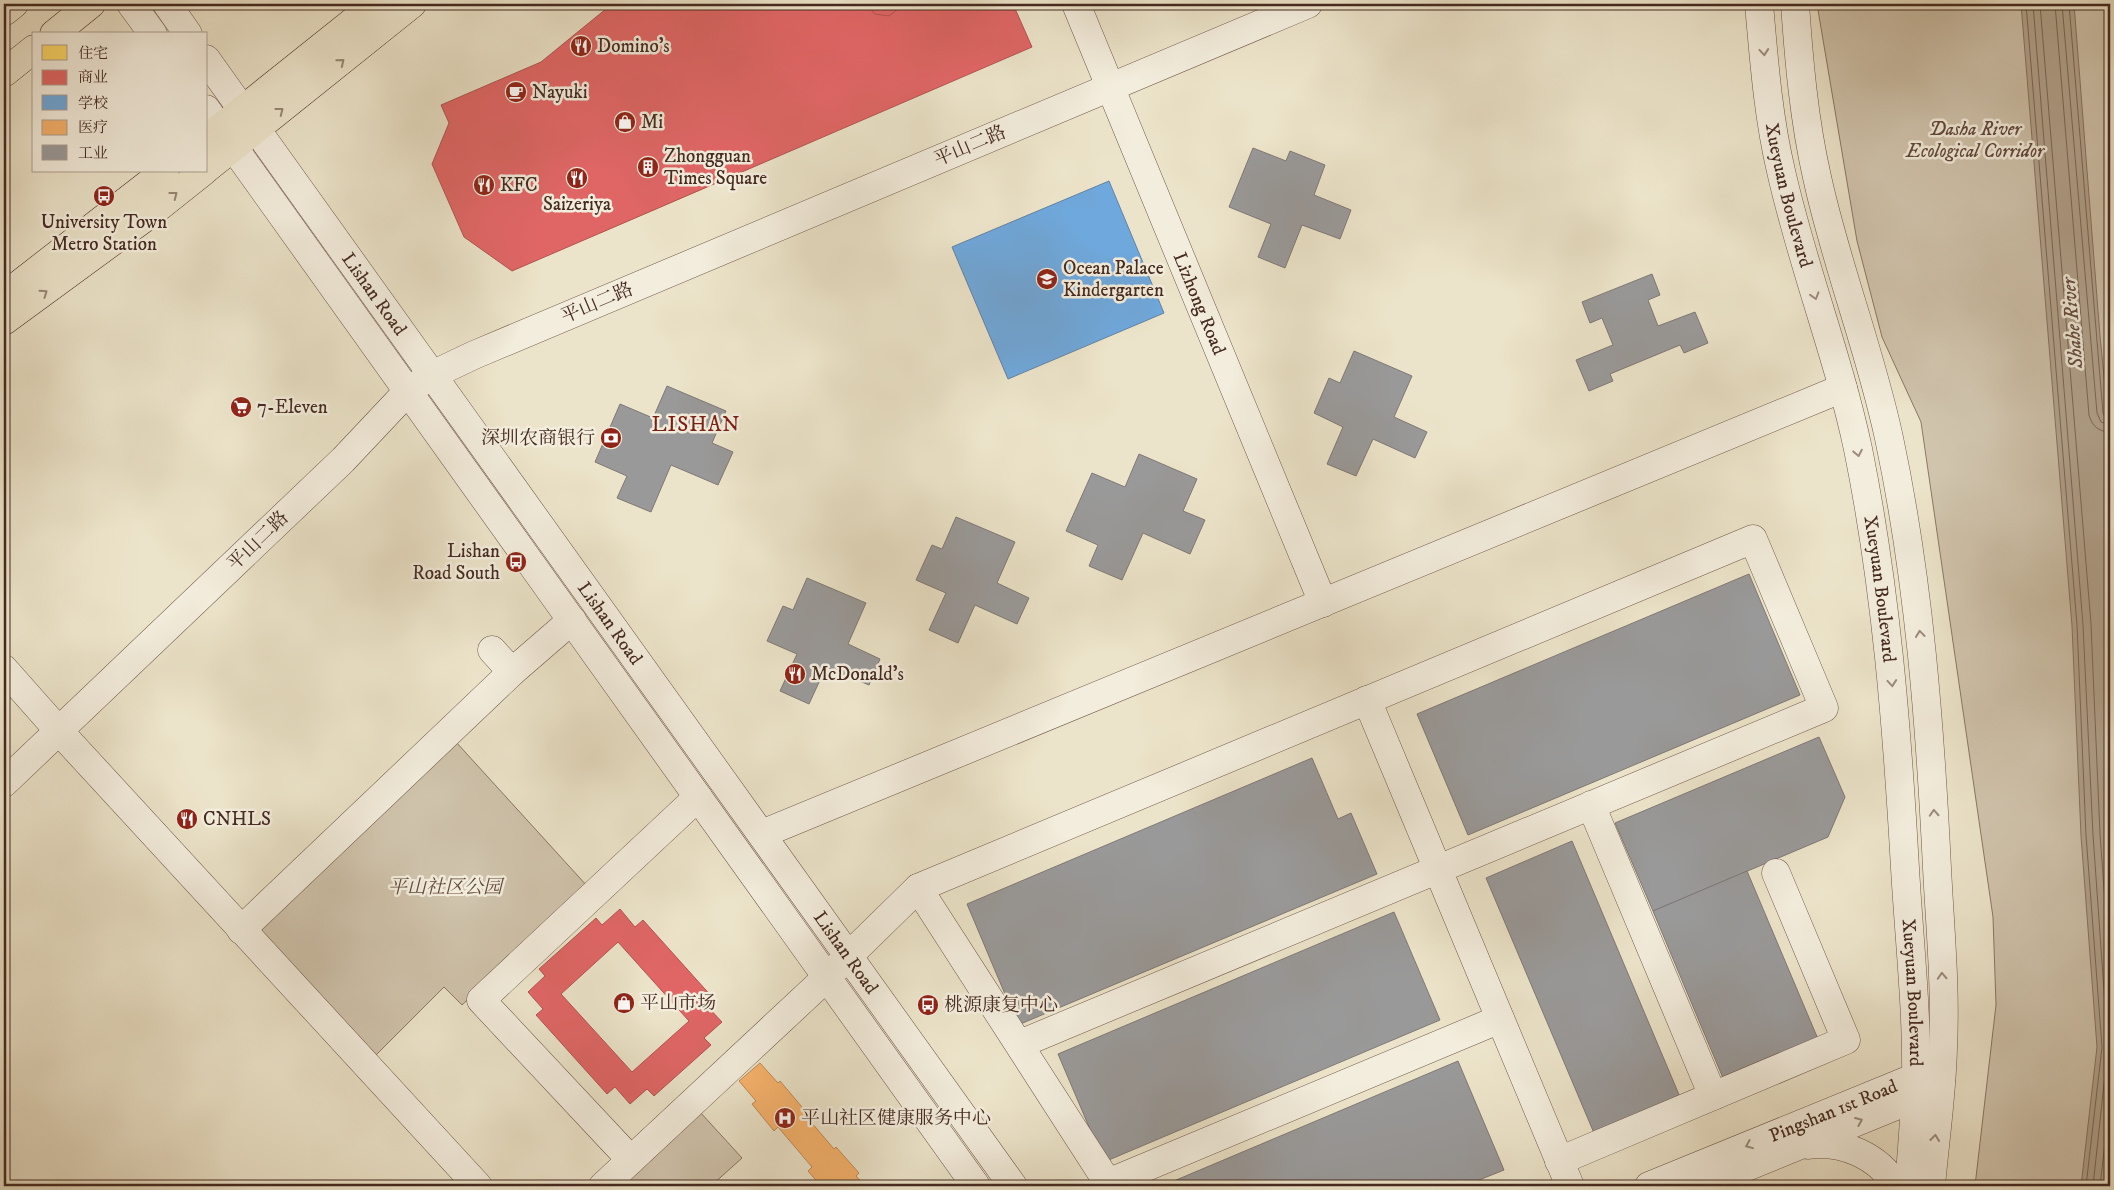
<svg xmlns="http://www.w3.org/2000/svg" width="2114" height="1190" font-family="'IM FELL DW Pica','Noto Serif SC',serif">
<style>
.green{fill:#d0c4ad;stroke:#8a7766}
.water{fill:#b3a590;stroke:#877463}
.homes{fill:#ffd966;stroke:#c7a451}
.shops{fill:#e06666;stroke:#b25451;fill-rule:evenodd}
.schools{fill:#6fa8dc;stroke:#6282a4}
.health{fill:#f6b26b;stroke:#c18954}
.industry{fill:#999;stroke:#807875}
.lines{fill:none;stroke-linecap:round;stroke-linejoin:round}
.shore{stroke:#7c6858;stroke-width:1}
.minor-casing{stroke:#6f584a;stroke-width:29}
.major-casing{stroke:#452a20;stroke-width:29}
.minor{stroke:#f3eddd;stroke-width:28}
.major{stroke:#ece4ca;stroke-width:28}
.oneway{stroke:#9c8c7e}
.oneway2{stroke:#988775}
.labels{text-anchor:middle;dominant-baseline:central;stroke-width:5;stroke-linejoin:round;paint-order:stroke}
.poi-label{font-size:19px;fill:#452a20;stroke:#f3eddd;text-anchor:start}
.park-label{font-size:19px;font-style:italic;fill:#61493c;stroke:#f3eddd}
.street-label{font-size:19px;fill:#452a20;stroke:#f3eddd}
.water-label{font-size:20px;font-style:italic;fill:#664f42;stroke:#f3eddd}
.quarter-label{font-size:21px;letter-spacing:1px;fill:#7a1f14;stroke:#f3eddd}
</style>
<rect width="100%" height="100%" fill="#ece4ca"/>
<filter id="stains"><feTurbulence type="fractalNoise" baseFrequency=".004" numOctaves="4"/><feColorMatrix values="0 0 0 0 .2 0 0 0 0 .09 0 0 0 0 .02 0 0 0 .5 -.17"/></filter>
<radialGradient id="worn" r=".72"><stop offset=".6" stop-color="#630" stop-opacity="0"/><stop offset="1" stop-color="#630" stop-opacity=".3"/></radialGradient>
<!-- green -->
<g class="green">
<polygon points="1817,4 2110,4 2110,1186 1975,1186 1996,1005 1993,917 1921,422 1882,337 1857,241"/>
<polygon points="456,742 588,887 462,1005 444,987 374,1057 255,931"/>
<polygon points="700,1112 742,1158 711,1186 621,1186"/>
</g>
<!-- water -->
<polygon class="water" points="2021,4 2074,4 2100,336 2110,437 2110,1186 2081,1186 2097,1047 2081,836 2072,626"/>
<!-- homes -->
<polygon class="homes" points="697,101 730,177 600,233 567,156"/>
<!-- shops -->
<g class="shops">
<polygon points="612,4 1013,4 1032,47 512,271 464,237 432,164 449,123 441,105 541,62"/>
<polygon points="866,4 904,4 889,16 875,14"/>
<path d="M 620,909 L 635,927 L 643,920 L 713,998 L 706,1005 L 722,1022 L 704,1038 L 711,1045 L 654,1096 L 647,1089 L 630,1104 L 615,1087 L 607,1094 L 536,1015 L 543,1009 L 528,992 L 545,976 L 539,969 L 596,918 L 602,925 ZM 618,942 L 689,1021 L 632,1072 L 561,994 Z"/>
</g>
<!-- schools -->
<polygon class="schools" points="1109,181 1164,313 1008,379 952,247"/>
<!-- health -->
<polygon class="health" points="760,1063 778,1083 780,1081 802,1107 800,1109 834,1149 836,1147 859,1173 856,1176 865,1186 821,1186 808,1171 812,1167 778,1127 774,1131 752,1104 756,1101 739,1081"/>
<!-- industry -->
<g class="industry">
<polygon points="1253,148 1286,161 1290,151 1325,165 1314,195 1351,210 1340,239 1302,225 1285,268 1258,257 1271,224 1229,207"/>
<polygon points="1652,274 1660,295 1648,300 1658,326 1695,312 1708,343 1684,353 1680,345 1610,374 1613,381 1589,391 1576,360 1613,345 1602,318 1590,323 1582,302"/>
<polygon points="1354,351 1412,376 1394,417 1427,432 1415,458 1373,439 1356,476 1327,464 1343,427 1314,413 1329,378 1340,383"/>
<polygon points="667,386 726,411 712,443 733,452 718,485 671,465 651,512 617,498 627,476 595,462 620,404 653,418"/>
<polygon points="1139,454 1197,479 1183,511 1205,520 1190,554 1143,533 1122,580 1089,566 1098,545 1066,531 1092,473 1125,487"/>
<polygon points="956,517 1015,542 997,583 1029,598 1017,624 975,605 958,643 929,630 946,593 916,580 932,545 942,549"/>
<polygon points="1749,574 1800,695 1468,835 1417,714"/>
<polygon points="807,578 866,603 848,644 880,659 869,685 826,667 809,704 780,691 797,654 767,641 783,606 793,610"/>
<polygon points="1819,737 1845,797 1828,837 1653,911 1615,823"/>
<polygon points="1312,758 1338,819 1351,813 1377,874 1018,1025 967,904"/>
<polygon points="1572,841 1680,1097 1594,1133 1486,878"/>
<polygon points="1747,871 1818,1039 1723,1078 1653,911"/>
<polygon points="1394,912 1440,1020 1104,1162 1058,1054"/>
<polygon points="1458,1061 1504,1170 1464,1186 1162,1186"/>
</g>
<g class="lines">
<!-- shore -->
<g class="shore">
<polyline points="2026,4 2077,625 2086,835 2102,1047 2086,1186"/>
<polyline points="2033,4 2083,625 2093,835 2108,1047 2093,1186"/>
<polyline points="2040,4 2091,624 2100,834 2110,971"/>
<path d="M 2055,4 L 2089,415 C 2092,426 2099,432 2110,432"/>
<polyline points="2062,4 2097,413 2101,422 2110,425"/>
<polyline points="2069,4 2103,413 2105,417 2110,418"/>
<polyline points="2100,1186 2110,1099"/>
</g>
<!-- minor casing -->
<g class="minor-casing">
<g id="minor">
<polyline points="131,4 153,34"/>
<polyline points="167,4 188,34"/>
<path id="s1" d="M 1076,4 L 1323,603"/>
<path id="s2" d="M 1759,4 C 1764,60 1768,116 1781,171 C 1802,265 1838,355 1858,449 C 1886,587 1897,727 1905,868 C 1909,938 1917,1008 1916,1078 C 1915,1114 1912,1150 1909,1186"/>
<path d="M 1795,4 C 1799,61 1804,120 1817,177 C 1836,265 1870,349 1889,438 C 1919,579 1930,724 1937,868 C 1940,928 1946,988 1943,1048 C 1942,1094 1935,1140 1931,1186"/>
<path id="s3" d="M 206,59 L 1013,1186"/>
<polyline points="206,109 976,1186"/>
<polyline points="492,650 512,672"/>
<polyline points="4,669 59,731 478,1186"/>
<polyline points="1367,700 1570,1186"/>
<polyline points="4,783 343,460 408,391 432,375 474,355 1308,4"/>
<polyline points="1591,805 1713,1096"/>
<polyline points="762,834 1843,388"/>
<polyline points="918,888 1108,1183 1500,1019"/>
<polyline points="241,930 512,672 572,620"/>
<path d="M 1808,1145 C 1842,1140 1879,1156 1896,1186"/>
<polyline points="631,1160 481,1000 698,797"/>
<polyline points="1559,1161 1846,1040 1776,873"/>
<polyline points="603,1186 827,977 918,888 1753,539 1824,708 1020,1044"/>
<path id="s4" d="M 1649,1186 L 1916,1077 L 1929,1075 L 1941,1079 L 1930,1089 L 1915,1098 L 1700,1186"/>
</g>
</g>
<!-- major casing -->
<g class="major-casing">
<g id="major">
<polyline points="4,12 14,4"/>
<polyline points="54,34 91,4"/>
<polyline points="4,73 34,49"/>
<polyline points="206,139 375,4"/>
<polyline points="206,169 412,4"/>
<polyline points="4,296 165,171"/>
<polyline points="4,321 150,214 204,171"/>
</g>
</g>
<!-- minor -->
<use href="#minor" class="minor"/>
<!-- major -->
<use href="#major" class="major"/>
</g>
<!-- one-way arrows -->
<defs><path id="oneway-chevron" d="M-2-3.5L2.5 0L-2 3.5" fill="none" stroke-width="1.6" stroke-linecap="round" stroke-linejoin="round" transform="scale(1.25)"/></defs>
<g class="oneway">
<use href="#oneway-chevron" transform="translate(1764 52) rotate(85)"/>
<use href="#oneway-chevron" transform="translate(1815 296) rotate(73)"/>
<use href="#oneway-chevron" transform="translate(1858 453) rotate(79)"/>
<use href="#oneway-chevron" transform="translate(1920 634) rotate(-96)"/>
<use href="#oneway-chevron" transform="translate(1892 683) rotate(85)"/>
<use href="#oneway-chevron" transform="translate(1934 813) rotate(-93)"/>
<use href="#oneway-chevron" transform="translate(1942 976) rotate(-93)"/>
<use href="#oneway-chevron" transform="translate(1859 1121) rotate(-23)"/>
<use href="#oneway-chevron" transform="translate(1935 1138) rotate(-84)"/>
<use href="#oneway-chevron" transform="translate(1749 1145) rotate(158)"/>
</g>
<g class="oneway2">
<use href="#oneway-chevron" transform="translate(341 62) rotate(-39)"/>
<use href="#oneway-chevron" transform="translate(280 111) rotate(-38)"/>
<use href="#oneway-chevron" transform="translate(174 195) rotate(-38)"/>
<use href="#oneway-chevron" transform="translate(44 293) rotate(-35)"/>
</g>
<!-- icons -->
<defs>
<g id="restaurant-disc" transform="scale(1.125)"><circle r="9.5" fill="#8f2418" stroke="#f3eddd"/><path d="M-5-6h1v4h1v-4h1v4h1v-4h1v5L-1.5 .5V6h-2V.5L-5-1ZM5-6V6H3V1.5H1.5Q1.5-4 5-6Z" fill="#fff"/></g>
<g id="cafe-disc" transform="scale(1.125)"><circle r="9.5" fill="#8f2418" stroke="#f3eddd"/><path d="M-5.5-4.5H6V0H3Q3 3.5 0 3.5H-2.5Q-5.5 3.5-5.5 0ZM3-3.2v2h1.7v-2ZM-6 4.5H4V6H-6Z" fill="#fff"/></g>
<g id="shop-disc" transform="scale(1.125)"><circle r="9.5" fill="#8f2418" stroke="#f3eddd"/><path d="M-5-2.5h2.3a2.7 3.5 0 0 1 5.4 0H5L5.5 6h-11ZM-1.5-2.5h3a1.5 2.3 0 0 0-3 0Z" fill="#fff"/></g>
<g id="building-disc" transform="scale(1.125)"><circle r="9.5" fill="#8f2418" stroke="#f3eddd"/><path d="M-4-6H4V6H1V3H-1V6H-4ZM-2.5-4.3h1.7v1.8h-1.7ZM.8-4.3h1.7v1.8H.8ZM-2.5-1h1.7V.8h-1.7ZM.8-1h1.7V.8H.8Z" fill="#fff"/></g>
<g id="bus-disc" transform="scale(1.125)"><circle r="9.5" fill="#8f2418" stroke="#f3eddd"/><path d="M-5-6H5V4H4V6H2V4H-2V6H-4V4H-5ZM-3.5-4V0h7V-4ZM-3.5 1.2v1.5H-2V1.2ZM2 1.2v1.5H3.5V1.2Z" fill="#fff"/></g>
<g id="school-disc" transform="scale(1.125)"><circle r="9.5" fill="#8f2418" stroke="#f3eddd"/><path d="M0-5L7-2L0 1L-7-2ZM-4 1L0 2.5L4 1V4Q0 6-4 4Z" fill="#fff"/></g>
<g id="supermarket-disc" transform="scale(1.125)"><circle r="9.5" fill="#8f2418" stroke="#f3eddd"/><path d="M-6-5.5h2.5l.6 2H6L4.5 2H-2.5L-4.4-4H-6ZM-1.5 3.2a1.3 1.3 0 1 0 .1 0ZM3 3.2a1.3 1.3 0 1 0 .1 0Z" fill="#fff"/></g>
<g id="bank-disc" transform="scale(1.125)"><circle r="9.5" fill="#8f2418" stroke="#f3eddd"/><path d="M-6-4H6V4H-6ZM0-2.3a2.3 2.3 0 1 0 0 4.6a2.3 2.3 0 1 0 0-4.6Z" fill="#fff"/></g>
<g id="hospital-disc" transform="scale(1.125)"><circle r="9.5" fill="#8f2418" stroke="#f3eddd"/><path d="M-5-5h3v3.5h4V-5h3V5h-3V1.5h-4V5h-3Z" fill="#fff"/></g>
</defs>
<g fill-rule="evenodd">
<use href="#restaurant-disc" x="581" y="46"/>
<use href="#cafe-disc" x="516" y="92"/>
<use href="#shop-disc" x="625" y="122"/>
<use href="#building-disc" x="648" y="167"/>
<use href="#restaurant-disc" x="577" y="178"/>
<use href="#restaurant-disc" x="484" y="185"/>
<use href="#bus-disc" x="104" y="196"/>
<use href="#school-disc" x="1047" y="279"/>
<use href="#supermarket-disc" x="241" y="407"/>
<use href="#bank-disc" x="611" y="438"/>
<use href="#bus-disc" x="516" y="562"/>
<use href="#restaurant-disc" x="795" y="674"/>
<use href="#restaurant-disc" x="187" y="819"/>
<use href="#shop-disc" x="624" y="1003"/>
<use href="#bus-disc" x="928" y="1005"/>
<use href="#hospital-disc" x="785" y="1118"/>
</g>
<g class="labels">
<!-- poi labels -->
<g class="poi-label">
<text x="597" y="46">Domino's</text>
<text x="532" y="92">Nayuki</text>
<text x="641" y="122">Mi</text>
<text x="664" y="156">Zhongguan<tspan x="664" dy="22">Times Square</tspan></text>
<text x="500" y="185">KFC</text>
<text x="577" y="204" text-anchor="middle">Saizeriya</text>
<text x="104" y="222" text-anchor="middle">University Town<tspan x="104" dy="22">Metro Station</tspan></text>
<text x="1063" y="268">Ocean Palace<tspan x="1063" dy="22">Kindergarten</tspan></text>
<text x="257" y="407">7-Eleven</text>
<text x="595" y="438" text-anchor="end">深圳农商银行</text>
<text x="500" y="551" text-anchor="end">Lishan<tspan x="500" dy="22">Road South</tspan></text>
<text x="811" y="674">McDonald's</text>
<text x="203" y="819">CNHLS</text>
<text x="640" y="1003">平山市场</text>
<text x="944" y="1005">桃源康复中心</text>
<text x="801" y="1118">平山社区健康服务中心</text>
</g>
<!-- park labels -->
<g class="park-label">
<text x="1975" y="129">Dasha River<tspan x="1975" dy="22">Ecological Corridor</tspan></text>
<text x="445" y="887">平山社区公园</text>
</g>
<!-- street labels -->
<g class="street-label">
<text transform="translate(970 146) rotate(-23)">平山二路</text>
<text stroke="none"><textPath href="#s2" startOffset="194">Xueyuan Boulevard</textPath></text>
<text stroke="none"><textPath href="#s3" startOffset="289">Lishan Road</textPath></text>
<text transform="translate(597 303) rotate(-23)">平山二路</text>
<text stroke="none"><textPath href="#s1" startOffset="324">Lizhong Road</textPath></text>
<text transform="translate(258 541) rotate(-44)">平山二路</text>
<text stroke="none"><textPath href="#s2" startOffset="599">Xueyuan Boulevard</textPath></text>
<text stroke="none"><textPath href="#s3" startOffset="694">Lishan Road</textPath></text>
<text stroke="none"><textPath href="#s3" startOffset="1099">Lishan Road</textPath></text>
<text stroke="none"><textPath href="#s2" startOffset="1004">Xueyuan Boulevard</textPath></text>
<text stroke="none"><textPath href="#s4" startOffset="199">Pingshan 1st Road</textPath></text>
</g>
<!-- water labels -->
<g class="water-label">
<text transform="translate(2073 323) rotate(-95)">Shahe River</text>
</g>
<!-- quarter labels -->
<g class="quarter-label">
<text x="696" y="425">LISHAN</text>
</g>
</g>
<!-- margin -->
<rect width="2114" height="1190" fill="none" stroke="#ece4ca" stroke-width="20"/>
<rect x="5" y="5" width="2104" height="1180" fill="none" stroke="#452a20" stroke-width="2.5"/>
<rect x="10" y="10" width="2094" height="1170" fill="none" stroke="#452a20"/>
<!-- legend -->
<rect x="32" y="32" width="175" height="140" fill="#f3eddd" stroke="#ad9f91"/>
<rect x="42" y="45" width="25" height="15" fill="#ffd966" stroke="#ad9f91"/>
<text x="78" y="58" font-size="15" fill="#452a20">住宅</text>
<rect x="42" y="70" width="25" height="15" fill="#e06666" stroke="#ad9f91"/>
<text x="78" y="82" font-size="15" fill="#452a20">商业</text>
<rect x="42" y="95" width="25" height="15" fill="#6fa8dc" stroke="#ad9f91"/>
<text x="78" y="108" font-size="15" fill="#452a20">学校</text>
<rect x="42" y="120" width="25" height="15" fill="#f6b26b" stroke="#ad9f91"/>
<text x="78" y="132" font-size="15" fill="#452a20">医疗</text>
<rect x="42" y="145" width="25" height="15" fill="#999999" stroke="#ad9f91"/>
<text x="78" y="158" font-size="15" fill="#452a20">工业</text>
<rect width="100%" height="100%" filter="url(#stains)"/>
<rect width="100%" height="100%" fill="url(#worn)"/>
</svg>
